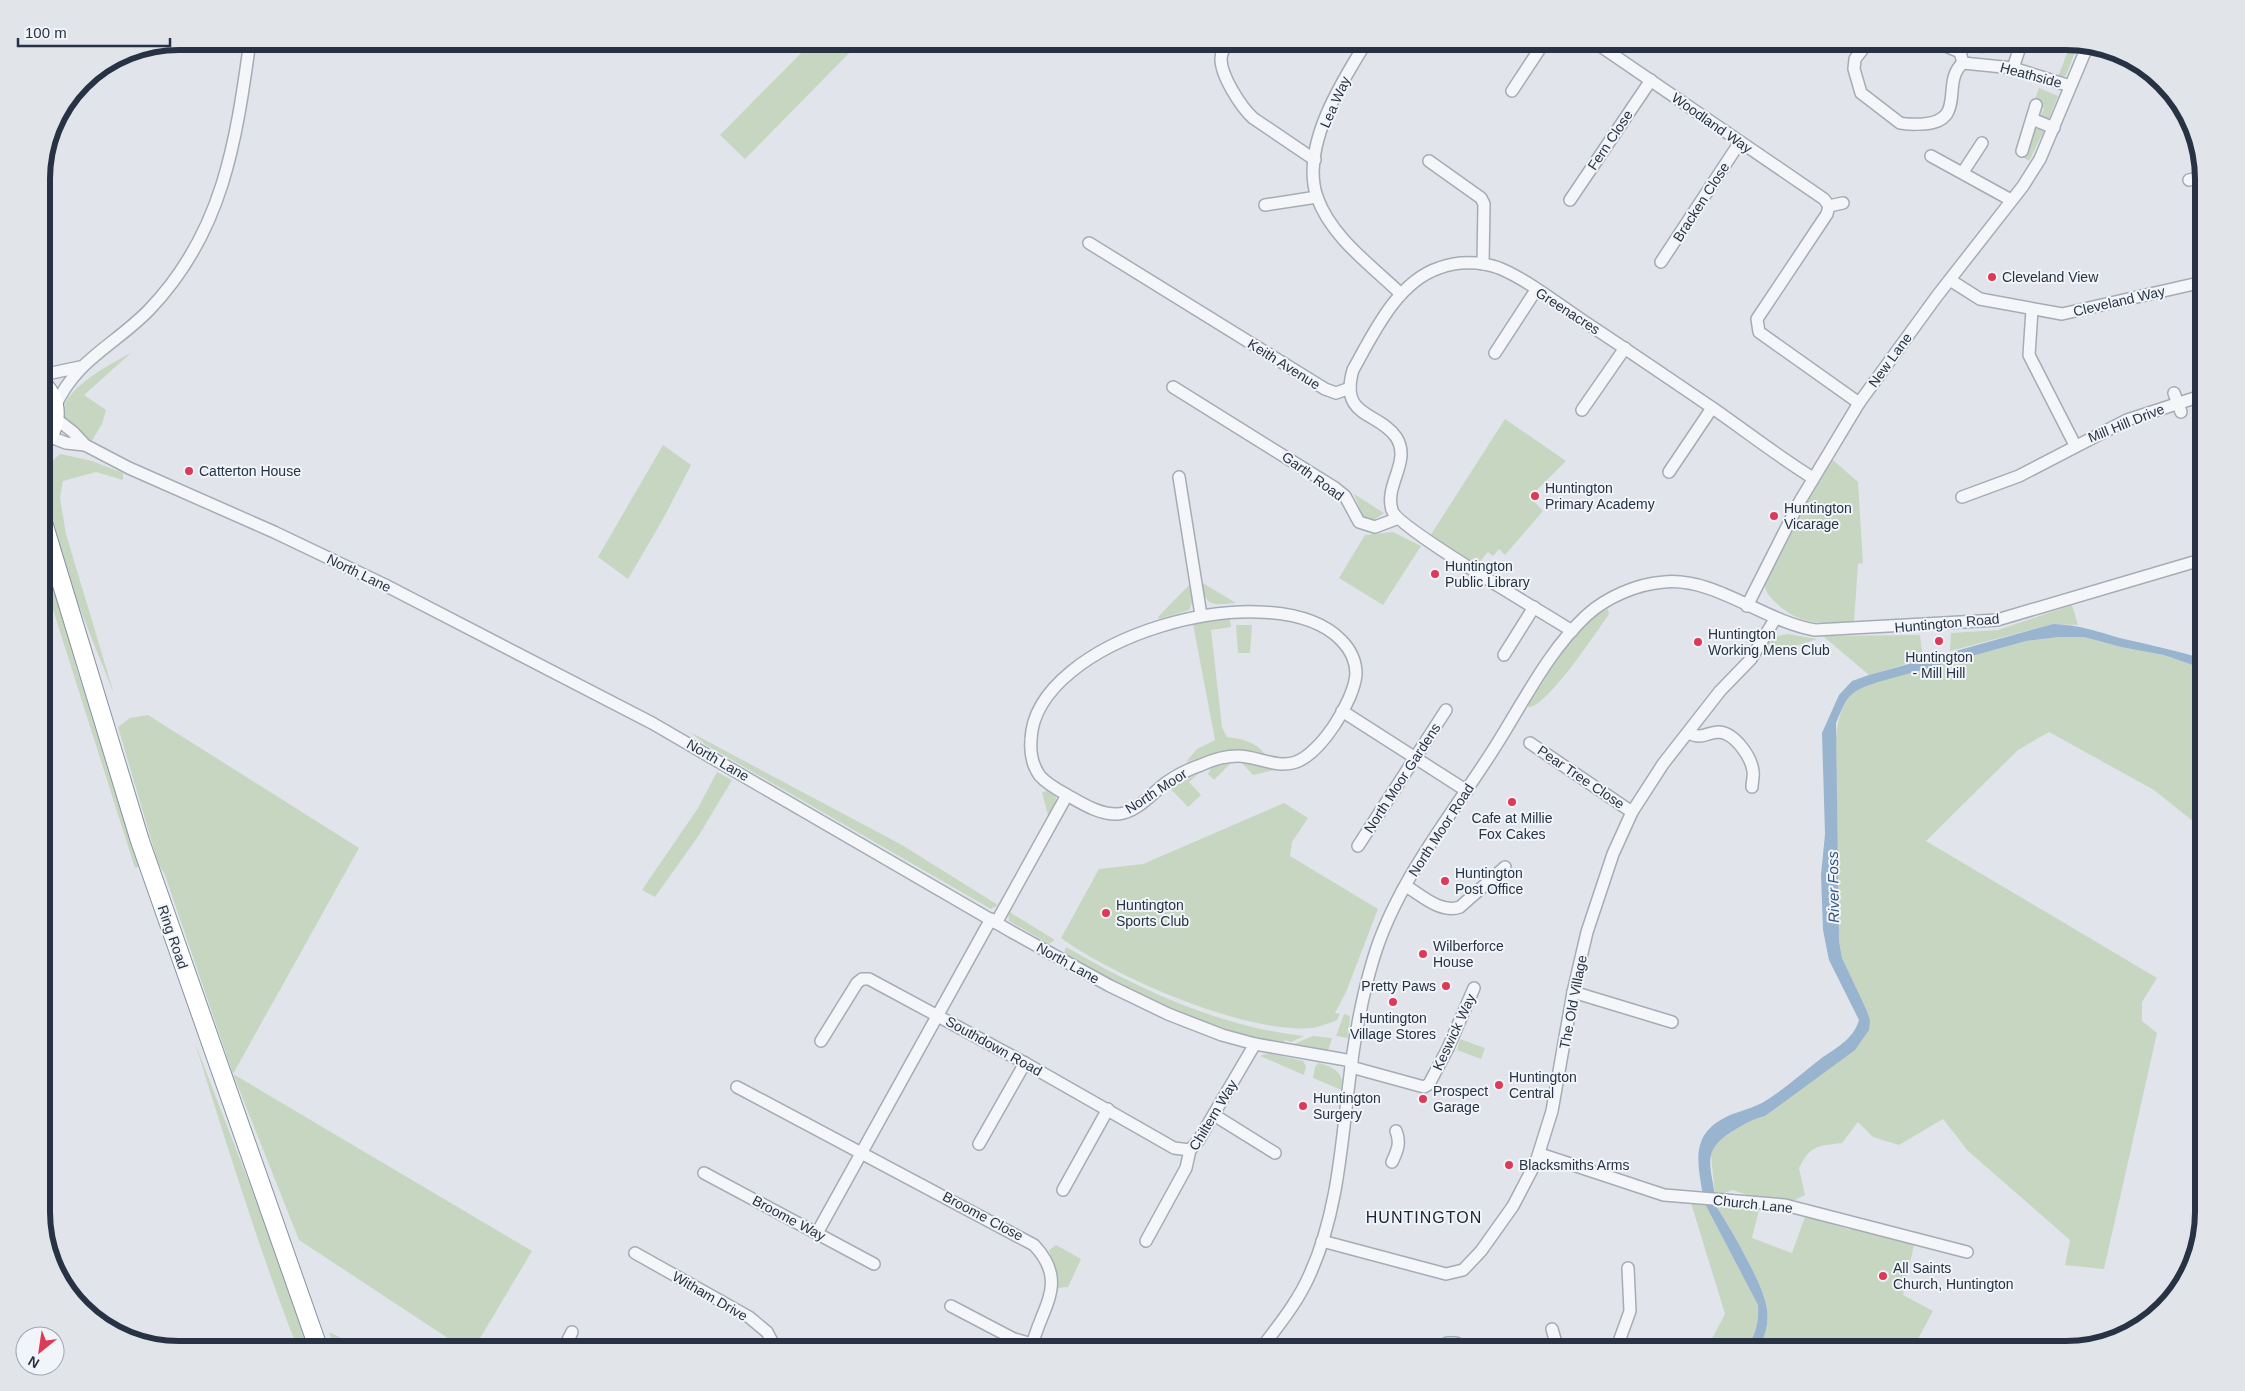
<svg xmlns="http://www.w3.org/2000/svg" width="2245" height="1391" font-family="Helvetica,sans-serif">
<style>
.green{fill:#c7d6c1}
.water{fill:#98b4ce}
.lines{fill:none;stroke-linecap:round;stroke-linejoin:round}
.minor-casing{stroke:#a5acb6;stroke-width:14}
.highway-casing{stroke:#8693a3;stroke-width:20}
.minor{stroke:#f4f6f9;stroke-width:11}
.highway{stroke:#fff;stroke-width:18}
.poi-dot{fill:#dc3a57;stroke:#f1f4f8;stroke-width:2}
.labels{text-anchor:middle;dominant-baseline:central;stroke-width:4;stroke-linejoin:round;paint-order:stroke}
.street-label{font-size:14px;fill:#273344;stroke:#f1f4f8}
.poi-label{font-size:14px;fill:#273344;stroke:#f1f4f8;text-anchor:start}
.water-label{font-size:15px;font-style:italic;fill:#2d537d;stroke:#f1f4f8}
.quarter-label{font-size:16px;letter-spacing:1px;fill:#192435;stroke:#f1f4f8}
.rim{fill:none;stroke:#273344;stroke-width:6}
</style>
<rect width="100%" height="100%" fill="#e1e5eb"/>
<!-- green -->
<g class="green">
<polygon points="813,41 861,41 745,159 720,135"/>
<polygon points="1964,41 1985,41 1984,54 1967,51"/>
<polygon points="2071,43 2078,45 2066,75 2062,79 2057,79"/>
<polygon points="2039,88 2058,96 2048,121 2040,117 2044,108 2033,104"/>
<polygon points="2035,128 2044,131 2029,161 2023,157"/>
<path d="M 132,352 L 84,395 L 106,410 L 102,424 L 91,442 C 85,439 75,436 70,431 C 40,398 112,364 132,352 Z"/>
<polygon points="1505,419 1566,461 1530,497 1543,511 1505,555 1499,549 1493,556 1488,552 1477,565 1430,536"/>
<polygon points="663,445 691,465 663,519 628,579 598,557"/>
<path d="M 61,454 L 92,461 L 123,473 L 123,480 L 96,472 L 63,481 L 60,498 L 66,534 L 114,694 C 96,646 38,518 48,471 C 50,463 54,458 61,454 Z"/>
<path d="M 1833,460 L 1858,482 L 1863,563 L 1858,564 L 1854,622 C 1822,623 1801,627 1776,603 C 1772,599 1766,593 1765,587 C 1763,572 1822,478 1833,460 Z"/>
<polygon points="1354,494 1384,513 1374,520 1363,517"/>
<polygon points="1393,532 1421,546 1383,605 1339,578 1365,535"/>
<polygon points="42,541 77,670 141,866 135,868 42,575"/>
<path d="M 1201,582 L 1236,603 C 1212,605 1206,608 1201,582 Z"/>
<polygon points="1191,583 1194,599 1189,610 1159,619 1158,617"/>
<polygon points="2072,605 2078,625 2053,624 1950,651 1951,633 1998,630"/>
<path d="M 1608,609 L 1609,614 C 1598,630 1545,710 1528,707 C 1532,688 1588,614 1608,609 Z"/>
<path d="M 1230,619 L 1231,627 L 1211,630 L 1222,727 L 1227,737 C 1242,739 1256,742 1265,754 C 1237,751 1213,754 1186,762 L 1197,749 L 1215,740 L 1193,624 Z"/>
<polygon points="1236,625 1252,625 1250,653 1238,653"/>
<path d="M 1788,634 L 1817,639 L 1763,657 C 1767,642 1772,636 1788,634 Z"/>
<polygon points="1920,635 1923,659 1869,675 1823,636"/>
<path d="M 2059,637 L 2084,637 L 2121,647 L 2164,655 L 2204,669 L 2204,830 L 2154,790 L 2049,732 L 2018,750 L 1926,841 L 2157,978 L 2142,1002 L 2142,1021 L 2157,1033 L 2104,1269 L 2065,1265 L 2070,1240 L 1968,1151 L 1943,1119 L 1899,1145 L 1873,1137 L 1858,1122 L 1842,1143 C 1817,1146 1811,1145 1799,1168 L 1805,1195 L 1795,1200 L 1777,1200 L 1753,1197 L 1733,1190 L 1715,1196 L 1711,1155 L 1714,1144 L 1751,1119 L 1765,1116 L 1804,1085 L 1870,1020 L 1842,958 L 1839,941 L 1836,741 C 1837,719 1842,703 1857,687 L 2026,641 Z"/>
<polygon points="148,715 359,848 233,1074 532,1251 473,1350 466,1350 299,1240 233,1074 165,875 158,863 118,727 130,718"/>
<polygon points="690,732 902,845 998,905 991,909 706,745"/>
<polygon points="1241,762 1273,767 1274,770 1253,775"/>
<polygon points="1231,763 1214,780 1208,774 1211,768"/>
<polygon points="717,772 732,780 699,835 655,897 642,890 698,808"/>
<polygon points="1199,773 1189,782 1201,795 1188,807 1170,788"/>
<path d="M 1052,790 C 1060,800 1054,808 1049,819 L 1042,792 Z"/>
<path d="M 1284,803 L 1308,818 L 1292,842 L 1290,856 L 1378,909 L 1346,992 L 1335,1013 L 1340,1014 L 1337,1020 C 1329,1023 1320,1027 1312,1028 C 1245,1034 1115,977 1061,938 L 1099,869 L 1143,864 Z"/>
<polygon points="1008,911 1055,940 1049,944 1009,921"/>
<path d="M 1066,947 C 1139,989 1219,1027 1304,1036 L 1291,1042 L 1285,1040 L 1283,1045 C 1206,1030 1135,992 1066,956 L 1064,953 Z"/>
<polygon points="1344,1014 1350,1016 1348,1038 1336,1036"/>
<polygon points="1313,1036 1332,1038 1328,1051 1289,1046"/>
<polygon points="1460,1039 1485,1048 1481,1059 1457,1050"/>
<path d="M 195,1043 L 257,1203 L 310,1350 L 298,1350 C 259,1249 227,1146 195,1043 Z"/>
<polygon points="1268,1053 1303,1061 1306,1066 1304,1075 1260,1056"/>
<path d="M 1318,1063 C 1333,1066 1345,1073 1342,1090 L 1313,1078 L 1315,1067 Z"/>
<path d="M 1704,1202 L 1758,1305 C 1759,1322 1756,1337 1744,1350 L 1706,1350 L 1725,1314 L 1691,1203 Z"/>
<path d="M 1716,1206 L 1760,1206 L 1752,1238 L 1792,1253 L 1806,1214 L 1850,1230 L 1854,1225 L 1892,1234 L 1914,1245 L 1903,1295 L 1933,1311 L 1912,1350 L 1756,1350 C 1765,1339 1769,1324 1767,1310 C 1765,1285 1730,1229 1716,1206 Z"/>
<polygon points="1056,1245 1081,1259 1068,1287 1058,1288 1057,1273 1049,1250"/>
<polygon points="329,1332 366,1350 335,1350"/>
</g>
<!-- water -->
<g class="water">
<path d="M 2053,624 C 2082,625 2097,632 2124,639 C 2151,645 2177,651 2204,659 L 2204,669 L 2164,655 L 2121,647 L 2084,637 L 2059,637 L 2026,641 L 1878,682 C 1848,692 1848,695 1836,723 L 1839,941 L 1842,958 L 1866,1009 L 1870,1020 L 1869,1030 L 1855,1050 L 1765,1116 C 1752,1119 1744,1124 1733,1131 C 1702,1150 1710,1163 1715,1196 L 1703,1196 C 1697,1160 1690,1133 1730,1115 C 1740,1111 1752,1108 1762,1103 C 1784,1090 1803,1072 1823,1057 C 1838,1047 1854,1038 1859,1020 L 1829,960 L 1823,930 L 1821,875 L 1825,834 L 1822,733 L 1839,695 L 1852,681 L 1869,675 Z"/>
<path d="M 1704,1202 L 1716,1202 L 1716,1206 C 1730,1228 1765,1286 1767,1310 C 1769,1324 1765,1339 1756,1350 L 1744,1350 C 1756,1337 1759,1322 1758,1305 Z"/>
</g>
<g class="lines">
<!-- minor casing -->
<g class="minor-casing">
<g id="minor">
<path d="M 1229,41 C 1225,47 1221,52 1221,59 C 1221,76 1241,107 1253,118 L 1315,160"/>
<path d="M 1367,41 C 1342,81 1300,147 1317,197 C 1331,237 1372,266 1401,294"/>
<polyline points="1593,41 1824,199 1829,206 1827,214 1757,319 1759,332 1859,403"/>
<path d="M 1869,41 L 1855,59 L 1854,69 L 1861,93 L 1900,123 C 1908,125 1915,124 1923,124 C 1968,121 1940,82 1963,63 L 2013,68 L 2070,86"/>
<polyline points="1934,41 1960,52 1963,63"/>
<polyline points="2013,68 2022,41"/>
<polyline points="1512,91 1545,41"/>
<polyline points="2032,119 2054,128"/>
<polyline points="2022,151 2036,105"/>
<polyline points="1931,156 2011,200"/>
<polyline points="1429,161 1481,198 1484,204 1483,264"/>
<polyline points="1963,172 1982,143"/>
<polyline points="2189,180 2203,177"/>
<polyline points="1570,200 1651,80"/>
<polyline points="1265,205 1317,197"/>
<polyline points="1829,206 1843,203"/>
<polyline points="1089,243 1325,389 1336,393 1350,388"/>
<polyline points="1661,262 1740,142"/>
<polyline points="1950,280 1980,299 2062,314 2203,282"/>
<polyline points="2032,310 2029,355 2075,445"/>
<polyline points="1495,353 1536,290"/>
<polyline points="42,375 80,367"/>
<polyline points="1173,387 1335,488 1345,496 1359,522 1375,527 1396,519"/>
<polyline points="2174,393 2181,412"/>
<path d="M 55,407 C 75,360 115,345 149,310 C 223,233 236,142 250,41"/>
<polyline points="1582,410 1625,348"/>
<polyline points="55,418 73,432 85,445 129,468 274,532 383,584 652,723 1012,932 1110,986 1168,1014 1222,1035 1255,1044 1352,1061"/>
<polyline points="48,436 66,443 85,445"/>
<polyline points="1669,472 1712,408"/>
<polyline points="1179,477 1201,615"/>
<polyline points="1962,497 2019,476 2127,420 2204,395"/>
<polyline points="1747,606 1800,501 1859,403 1937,296 2023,186 2040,159 2087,47"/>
<path d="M 1572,631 C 1546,614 1397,528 1392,510 C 1384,485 1412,461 1396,437 C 1378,411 1339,418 1353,370 C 1373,334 1397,282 1439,268 C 1457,261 1480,261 1499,268 C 1528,280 1556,303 1582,320 C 1626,349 1670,379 1714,409 C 1747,432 1779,457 1813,478"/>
<polyline points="1504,655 1534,607"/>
<polyline points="1342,711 1467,791"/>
<path d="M 1688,733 C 1703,740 1704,733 1718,732 C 1734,732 1751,756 1753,771 C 1754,776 1752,782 1752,787"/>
<polyline points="1530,743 1632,812"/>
<polyline points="1358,846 1446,710"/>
<path d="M 1406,886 C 1421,895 1441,914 1460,907 L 1505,867"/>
<path d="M 996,923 L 1067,795 C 1058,790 1047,784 1040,776 C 1032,765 1030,752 1031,740 C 1034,638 1273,571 1341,640 C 1351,650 1356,661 1356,674 C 1354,701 1321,753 1296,762 C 1277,769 1257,756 1238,756 C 1225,756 1212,760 1201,765 C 1189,769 1177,775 1167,782 C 1152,793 1138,812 1118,814 C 1100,815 1083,804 1067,795"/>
<polyline points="1573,992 1672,1022"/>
<polyline points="821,1041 857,983 862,979 869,979 1025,1063 1174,1148 1190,1150"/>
<polyline points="1351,1067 1424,1087 1429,1084 1448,1048 1474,988"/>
<path d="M 737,1087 L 1034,1245 C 1071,1284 1039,1309 1031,1350"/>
<polyline points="1214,1115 1275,1153"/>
<polyline points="979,1144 1025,1063"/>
<polyline points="1540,1154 1664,1195 1785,1205 1967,1252"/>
<path d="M 1392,1162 C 1397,1151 1401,1144 1396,1131"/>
<polyline points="704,1173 874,1264"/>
<polyline points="1063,1190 1108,1109"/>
<polyline points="817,1233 991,919"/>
<polyline points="1146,1241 1186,1168 1190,1150 1198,1141 1255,1044"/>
<polyline points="1322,1241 1446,1274 1463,1270 1481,1251 1513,1206 1536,1162 1552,1111 1573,992 1587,932 1613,854 1632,812 1663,764 1720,691 1751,659 1775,619"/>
<polyline points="635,1253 749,1317 767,1332 776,1349"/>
<polyline points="951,1306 1014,1339 1032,1344"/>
<polyline points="1552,1329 1556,1343 1553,1350"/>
<polyline points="1161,1346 1163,1350"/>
<polyline points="563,1350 572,1332"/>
<path d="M 774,1350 C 788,1345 801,1345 814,1350"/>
<path d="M 1260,1350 C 1278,1326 1298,1302 1310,1274 C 1336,1217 1341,1152 1348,1091 C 1353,1047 1360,1003 1373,960 C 1396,882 1452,815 1495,747 C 1523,703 1548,651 1587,615 C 1607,597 1637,584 1664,582 C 1715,577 1763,621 1815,630 L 1997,620 L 2204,559"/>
<polyline points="1439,1350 1447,1343 1456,1343 1471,1350"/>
<polyline points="1616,1350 1630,1311 1628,1268"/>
</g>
</g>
<!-- highway casing -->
<g class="highway-casing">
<g id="highway">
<path d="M 42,384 C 59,400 59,426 42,443"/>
<polyline points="42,519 140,841 319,1350"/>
</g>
</g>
<!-- minor -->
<use href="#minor" class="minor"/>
<!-- highway -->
<use href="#highway" class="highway"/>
</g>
<!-- markers -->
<g class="poi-dot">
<circle cx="1992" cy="277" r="5"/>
<circle cx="189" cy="471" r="5"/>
<circle cx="1535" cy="496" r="5"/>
<circle cx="1774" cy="516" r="5"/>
<circle cx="1435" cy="574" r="5"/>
<circle cx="1939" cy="641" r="5"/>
<circle cx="1698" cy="642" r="5"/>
<circle cx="1512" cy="802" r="5"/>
<circle cx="1445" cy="881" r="5"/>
<circle cx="1106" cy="913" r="5"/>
<circle cx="1423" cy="954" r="5"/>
<circle cx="1446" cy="986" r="5"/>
<circle cx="1393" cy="1002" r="5"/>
<circle cx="1499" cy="1085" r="5"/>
<circle cx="1423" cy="1099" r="5"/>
<circle cx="1303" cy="1106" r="5"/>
<circle cx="1509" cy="1165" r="5"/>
<circle cx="1883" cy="1276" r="5"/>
</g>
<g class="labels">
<!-- street labels -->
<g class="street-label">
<text transform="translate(2031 75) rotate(15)">Heathside</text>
<text transform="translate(1335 102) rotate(-66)">Lea Way</text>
<text transform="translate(1712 123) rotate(35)">Woodland Way</text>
<text transform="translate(1610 140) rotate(-56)">Fern Close</text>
<text transform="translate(1701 202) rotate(-57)">Bracken Close</text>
<text transform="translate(2119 301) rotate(-13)">Cleveland Way</text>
<text transform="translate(1568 311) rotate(33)">Greenacres</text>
<text transform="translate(1890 360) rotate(-54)">New Lane</text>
<text transform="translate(1284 364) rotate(32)">Keith Avenue</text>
<text transform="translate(2126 423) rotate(-22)">Mill Hill Drive</text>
<text transform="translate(1313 476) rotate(36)">Garth Road</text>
<text transform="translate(359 573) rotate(26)">North Lane</text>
<text transform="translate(1947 623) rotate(-5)">Huntington Road</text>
<text transform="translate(718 760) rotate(30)">North Lane</text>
<text transform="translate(1581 777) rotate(34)">Pear Tree Close</text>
<text transform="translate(1402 778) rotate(-57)">North Moor Gardens</text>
<text transform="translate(1156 791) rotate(-33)">North Moor</text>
<text transform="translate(1441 830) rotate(-57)">North Moor Road</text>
<text transform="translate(173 937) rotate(71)">Ring Road</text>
<text transform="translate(1068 963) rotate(29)">North Lane</text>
<text transform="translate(1573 1002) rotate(-79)">The Old Village</text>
<text transform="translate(1454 1032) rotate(-65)">Keswick Way</text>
<text transform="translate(994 1046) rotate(29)">Southdown Road</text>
<text transform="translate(1213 1115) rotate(-59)">Chiltern Way</text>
<text transform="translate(1753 1204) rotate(6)">Church Lane</text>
<text transform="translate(983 1216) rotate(28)">Broome Close</text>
<text transform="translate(789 1218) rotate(28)">Broome Way</text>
<text transform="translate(710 1296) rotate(30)">Witham Drive</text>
</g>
<!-- poi labels -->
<g class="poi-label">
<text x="2002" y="277">Cleveland View</text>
<text x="199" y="471">Catterton House</text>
<text x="1545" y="488">Huntington<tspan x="1545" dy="16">Primary Academy</tspan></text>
<text x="1784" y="508">Huntington<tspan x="1784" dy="16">Vicarage</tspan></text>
<text x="1445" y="566">Huntington<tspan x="1445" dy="16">Public Library</tspan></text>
<text x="1708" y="634">Huntington<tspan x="1708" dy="16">Working Mens Club</tspan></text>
<text x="1939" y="657" text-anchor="middle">Huntington<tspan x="1939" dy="16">- Mill Hill</tspan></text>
<text x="1512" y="818" text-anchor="middle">Cafe at Millie<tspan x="1512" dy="16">Fox Cakes</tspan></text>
<text x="1455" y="873">Huntington<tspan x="1455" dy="16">Post Office</tspan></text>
<text x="1116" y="905">Huntington<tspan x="1116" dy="16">Sports Club</tspan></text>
<text x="1433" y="946">Wilberforce<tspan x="1433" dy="16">House</tspan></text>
<text x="1436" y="986" text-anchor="end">Pretty Paws</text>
<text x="1393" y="1018" text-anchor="middle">Huntington<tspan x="1393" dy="16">Village Stores</tspan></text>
<text x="1509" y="1077">Huntington<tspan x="1509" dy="16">Central</tspan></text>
<text x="1433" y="1091">Prospect<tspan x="1433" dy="16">Garage</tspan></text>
<text x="1313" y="1098">Huntington<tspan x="1313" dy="16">Surgery</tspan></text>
<text x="1519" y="1165">Blacksmiths Arms</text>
<text x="1893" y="1268">All Saints<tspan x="1893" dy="16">Church, Huntington</tspan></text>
</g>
<!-- water labels -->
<g class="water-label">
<text transform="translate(1833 887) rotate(-91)">River Foss</text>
</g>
<!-- quarter labels -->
<g class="quarter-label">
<text x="1424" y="1217">HUNTINGTON</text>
</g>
</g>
<!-- crop -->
<path d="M0 0H2245V1391H0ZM179 50H2066A129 129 0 0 1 2195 179V1212A129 129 0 0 1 2066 1341H179A129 129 0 0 1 50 1212V179A129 129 0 0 1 179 50Z" fill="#e1e5ea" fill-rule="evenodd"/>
<path class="rim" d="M179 50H2066A129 129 0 0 1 2195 179V1212A129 129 0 0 1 2066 1341H179A129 129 0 0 1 50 1212V179A129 129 0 0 1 179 50Z"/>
<!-- north arrow -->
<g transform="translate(40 1351) rotate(210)"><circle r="24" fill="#f1f4f8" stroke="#a0a7b0"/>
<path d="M0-4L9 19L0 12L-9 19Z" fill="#dc3a57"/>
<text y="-8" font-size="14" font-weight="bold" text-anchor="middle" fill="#273344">N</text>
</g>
<!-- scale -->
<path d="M18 38v8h152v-8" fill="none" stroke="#273344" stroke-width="2.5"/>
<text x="25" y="38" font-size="15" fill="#273344" stroke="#f1f4f8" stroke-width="4" paint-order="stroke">100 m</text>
</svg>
